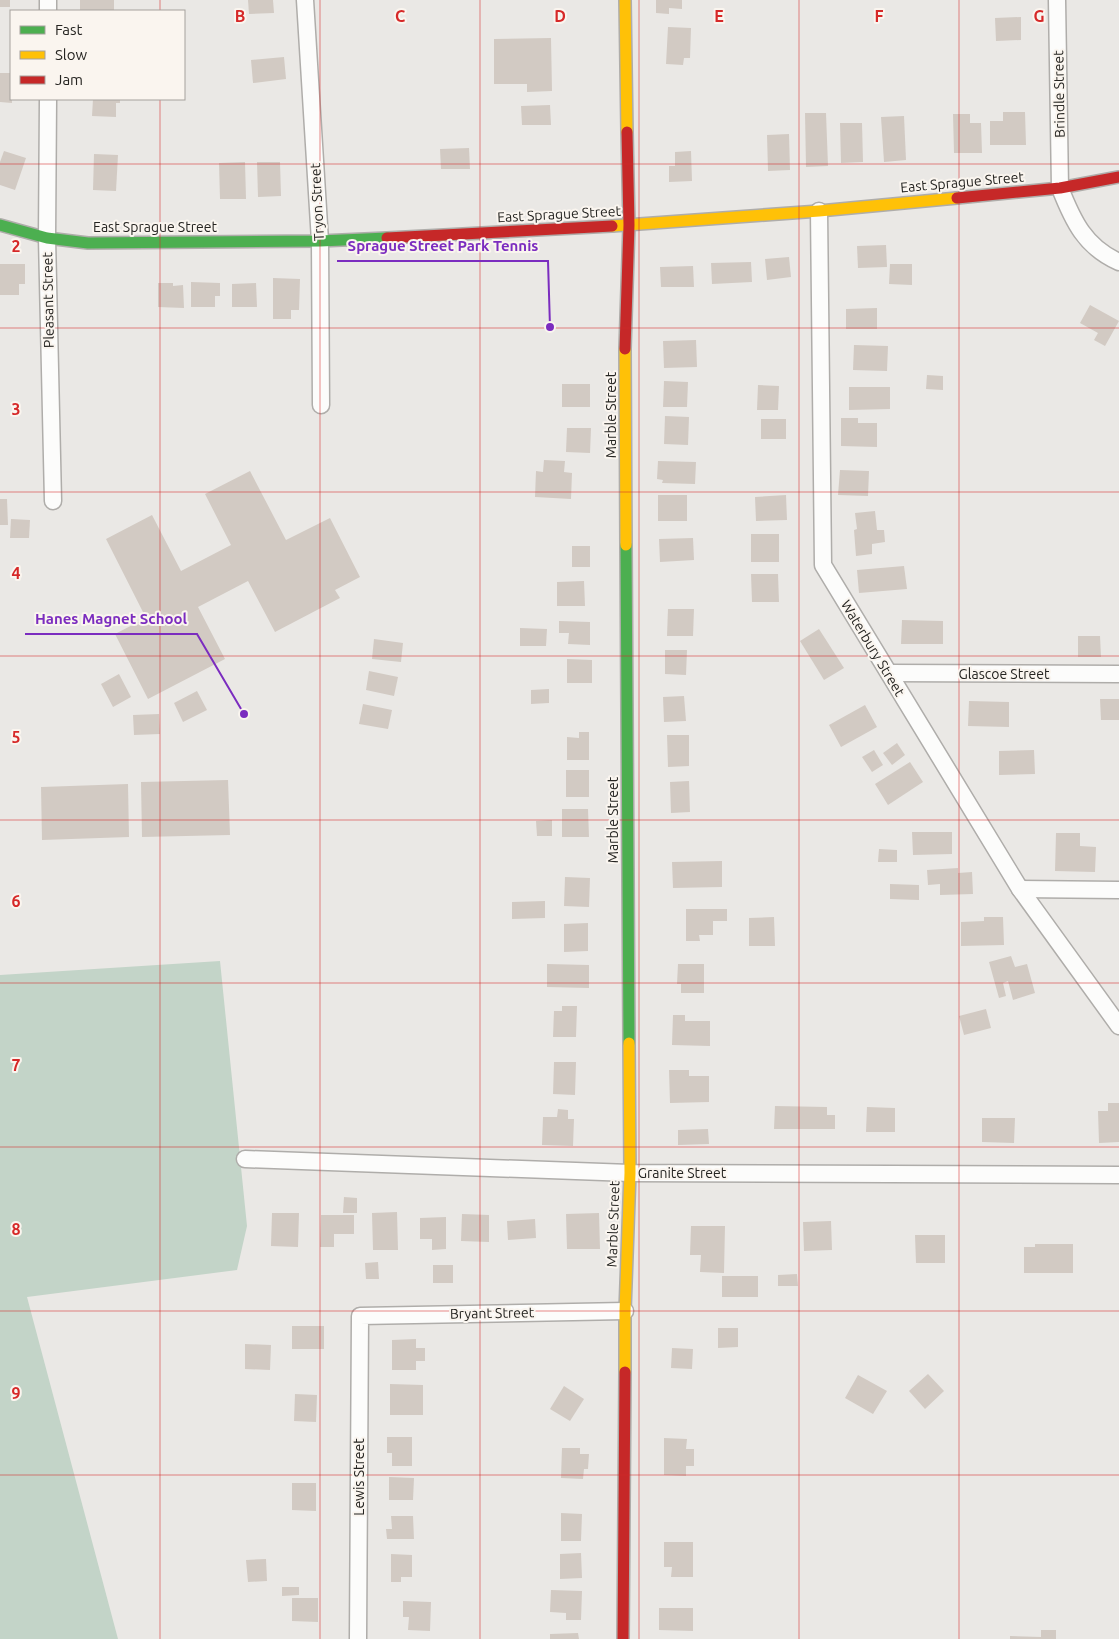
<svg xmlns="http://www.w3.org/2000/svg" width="1119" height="1639" font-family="Ubuntu,sans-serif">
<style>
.green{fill:#c3d4c8}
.building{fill:#d2cac3}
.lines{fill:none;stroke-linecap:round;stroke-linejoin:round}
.street-casing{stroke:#afadaa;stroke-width:19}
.fast-casing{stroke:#afadaa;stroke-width:14}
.slow-casing{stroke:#afadaa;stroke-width:14}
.jam-casing{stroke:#afadaa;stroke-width:14}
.street{stroke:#fcfcfb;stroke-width:16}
.fast{stroke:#4caf50;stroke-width:11}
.slow{stroke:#ffc107;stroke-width:11}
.jam{stroke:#c62828;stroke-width:11}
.grid{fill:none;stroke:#d62828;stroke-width:1;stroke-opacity:0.55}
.labels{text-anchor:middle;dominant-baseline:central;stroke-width:4;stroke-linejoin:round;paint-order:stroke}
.street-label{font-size:14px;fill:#252421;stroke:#faf5ef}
.grid-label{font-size:16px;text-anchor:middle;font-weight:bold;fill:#d62828;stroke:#faf5ef;stroke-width:4;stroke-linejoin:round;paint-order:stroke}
.leader{fill:none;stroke:#7b2cbf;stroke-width:2}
.callout-dot{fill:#7b2cbf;stroke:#faf5ef;stroke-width:2}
.callout-label{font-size:15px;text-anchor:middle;font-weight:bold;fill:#7b2cbf;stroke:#faf5ef;stroke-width:4;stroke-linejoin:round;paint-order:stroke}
</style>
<rect width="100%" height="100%" fill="#eae8e5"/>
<!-- green -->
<polygon class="green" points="220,961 247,1226 237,1270 27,1297 118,1639 0,1639 0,975"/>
<!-- building -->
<g class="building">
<rect x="0" y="0" width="10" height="7"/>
<rect x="80" y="0" width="34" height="11"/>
<polygon points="248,0 273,0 274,13 249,14"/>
<polygon points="656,0 682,0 682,9 669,8 669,14 656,13"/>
<polygon points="1021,17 1021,40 996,41 995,18"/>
<polygon points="668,27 691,28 690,58 684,58 683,65 666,64"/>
<polygon points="551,38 552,91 527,92 527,84 494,84 494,39"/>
<polygon points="284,57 286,79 253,83 251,60"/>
<polygon points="0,73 11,73 12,103 0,102"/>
<polygon points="93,99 120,99 120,103 116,103 116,117 92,116"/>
<polygon points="550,105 551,125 522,125 521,106"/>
<polygon points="1003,112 1025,112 1026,145 990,145 990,121 1003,121"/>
<polygon points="805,113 826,113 828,166 806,167"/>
<polygon points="953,114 970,114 970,123 981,123 982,153 954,153"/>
<polygon points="904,116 906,160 884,162 881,117"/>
<polygon points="840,123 862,123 863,162 841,163"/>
<polygon points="789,134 790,170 768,171 767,135"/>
<polygon points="469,148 470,169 441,169 440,149"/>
<polygon points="4,151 26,158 15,190 0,185 0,162"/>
<polygon points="691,151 692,181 669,182 669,166 675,166 675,152"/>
<polygon points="94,154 118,155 116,191 93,190"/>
<polygon points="245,162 246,199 220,199 219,163"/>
<polygon points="257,162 280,162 281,196 258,197"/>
<polygon points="886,245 887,267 858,268 857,246"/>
<polygon points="789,257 791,277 767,280 765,259"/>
<polygon points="751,262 752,282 712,284 711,263"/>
<polygon points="0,264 25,264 25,284 19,284 19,295 0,295"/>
<polygon points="890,264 912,264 912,285 889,284"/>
<polygon points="693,266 694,287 661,287 660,267"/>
<polygon points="273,278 300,279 299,310 291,310 291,319 273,319"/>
<polygon points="191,282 220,283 220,296 215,296 215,307 191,307"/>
<polygon points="158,283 173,283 173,286 183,285 184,308 158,307"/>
<polygon points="256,283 257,307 232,307 232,284"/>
<polygon points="1090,305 1119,321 1105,346 1094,340 1098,333 1080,323"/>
<polygon points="877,308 877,329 846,329 846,309"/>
<polygon points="696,340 697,367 664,368 663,341"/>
<polygon points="854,345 888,346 887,371 853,370"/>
<polygon points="927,375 943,376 943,390 926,389"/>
<polygon points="664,381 688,382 687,407 663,407"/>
<rect x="562" y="384" width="28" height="23"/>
<polygon points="758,385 779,386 778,410 757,410"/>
<polygon points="849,387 890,387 890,409 849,410"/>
<polygon points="665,416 689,417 688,445 664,444"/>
<polygon points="841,418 858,418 858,423 877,423 877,447 841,446"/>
<rect x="761" y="419" width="25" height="20"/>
<polygon points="567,428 591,428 590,453 566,452"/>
<polygon points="544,460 565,461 564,472 572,473 571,499 535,497 536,471 543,472"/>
<polygon points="658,461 696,462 695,484 662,483 663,480 657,479"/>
<polygon points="840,470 869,471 868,496 838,495"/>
<polygon points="250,471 286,540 330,518 360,577 335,590 340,598 275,632 248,581 198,607 225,659 148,699 115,634 146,618 106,539 152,515 181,571 231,545 205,494"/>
<rect x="658" y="495" width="29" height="26"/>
<polygon points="786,495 787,520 756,521 755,497"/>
<polygon points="0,499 7,499 8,525 0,525"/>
<polygon points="875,511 877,530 884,530 885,542 872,544 872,554 856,556 854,530 857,529 855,513"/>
<polygon points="11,519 30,520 29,538 10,538"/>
<rect x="751" y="534" width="28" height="28"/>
<polygon points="693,538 694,560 660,562 659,539"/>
<rect x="572" y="546" width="18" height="21"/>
<polygon points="904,566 907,589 859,593 857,570"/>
<polygon points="751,574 778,574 779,602 752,602"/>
<polygon points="584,581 585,606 557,606 557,582"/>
<polygon points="668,609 694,609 693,636 667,636"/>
<polygon points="902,620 943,621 943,644 901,644"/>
<polygon points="559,621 590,622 590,645 568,644 569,633 559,633"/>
<polygon points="520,628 547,629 546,646 520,646"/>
<polygon points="819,629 844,668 824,680 800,641"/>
<polygon points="1078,636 1100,636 1101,657 1078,657"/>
<polygon points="374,639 403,643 401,662 372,659"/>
<polygon points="665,650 687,650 686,675 665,674"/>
<polygon points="567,659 592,660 592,683 567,683"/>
<polygon points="369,671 398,677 394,696 366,690"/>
<polygon points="119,674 131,697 113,707 101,684"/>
<polygon points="549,689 549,703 531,704 531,690"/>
<polygon points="197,691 207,710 183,722 174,703"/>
<polygon points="684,696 686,721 664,722 663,697"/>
<polygon points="1100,699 1119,699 1119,720 1101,720"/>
<polygon points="969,701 1009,702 1009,727 968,726"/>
<polygon points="363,704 392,710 388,729 359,724"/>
<polygon points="865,705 877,727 841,747 829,725"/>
<polygon points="159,714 160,734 134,735 133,715"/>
<polygon points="579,732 589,732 589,760 567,760 567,737 579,738"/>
<polygon points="667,735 689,735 689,766 668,767"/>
<polygon points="897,743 905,755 892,765 883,753"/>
<polygon points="874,750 883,765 872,772 862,757"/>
<polygon points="1034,750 1035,774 999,775 999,751"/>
<polygon points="910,762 923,782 888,805 875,784"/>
<rect x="566" y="770" width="23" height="27"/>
<polygon points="228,780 230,835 142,837 141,782"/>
<polygon points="689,781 690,812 671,813 670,782"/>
<polygon points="128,784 129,837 42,840 41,787"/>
<polygon points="562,809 588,809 589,837 562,837"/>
<polygon points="552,820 552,836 537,836 536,821"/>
<polygon points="912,832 952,832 952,854 913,855"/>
<polygon points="1056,833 1080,833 1080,846 1096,847 1095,872 1055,871"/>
<polygon points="879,849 897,850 897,862 878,862"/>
<polygon points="722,861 722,887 673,888 672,862"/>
<polygon points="958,868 958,873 972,872 973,894 940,895 940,884 928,885 927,870"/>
<polygon points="565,877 590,878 589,907 564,906"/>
<polygon points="890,884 919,885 919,900 890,899"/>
<polygon points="545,901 545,918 512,919 512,902"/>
<polygon points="686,909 727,909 727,921 713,921 713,935 699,935 700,941 686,941"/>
<polygon points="774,917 775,946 749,946 749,918"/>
<polygon points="984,917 1003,917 1004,945 961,946 961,922 984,921"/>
<polygon points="588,923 588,951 564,952 564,924"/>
<polygon points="1011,956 1015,967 1027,964 1035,993 1013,1000 1008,981 1003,983 1006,996 999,998 989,962"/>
<polygon points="547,964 589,965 589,988 547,987"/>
<polygon points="678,964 704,964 704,993 681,993 681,984 677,984"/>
<polygon points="562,1006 577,1006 576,1037 553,1037 554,1011 562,1011"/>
<polygon points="986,1009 991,1028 964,1035 959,1016"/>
<polygon points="673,1015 685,1015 685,1021 710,1021 710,1046 672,1045"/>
<polygon points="554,1062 576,1062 575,1095 553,1094"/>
<polygon points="669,1070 689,1070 689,1076 709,1076 709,1102 670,1103"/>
<polygon points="1108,1103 1119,1103 1119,1142 1099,1143 1098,1111 1108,1111"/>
<polygon points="775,1106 827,1107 827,1115 835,1115 835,1129 774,1129"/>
<polygon points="867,1107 895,1108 895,1132 866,1132"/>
<polygon points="558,1109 568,1110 568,1119 574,1119 573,1146 542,1145 543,1117 557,1117"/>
<polygon points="982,1118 1015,1118 1014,1143 982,1142"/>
<polygon points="708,1129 709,1144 678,1145 678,1130"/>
<polygon points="344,1197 357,1198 357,1213 343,1213"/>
<polygon points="397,1212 398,1250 373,1250 372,1213"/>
<polygon points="272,1213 299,1213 298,1247 271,1246"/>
<polygon points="599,1213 600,1249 567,1249 566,1214"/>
<polygon points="462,1214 489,1215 489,1242 461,1241"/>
<polygon points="321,1215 354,1215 354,1234 334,1234 334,1247 320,1247"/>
<polygon points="446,1217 446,1249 432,1250 432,1239 420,1239 420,1218"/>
<polygon points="535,1219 536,1238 508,1240 507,1221"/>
<polygon points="831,1221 832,1250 804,1251 803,1222"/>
<polygon points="691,1226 725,1226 724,1273 700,1272 701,1255 690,1255"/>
<polygon points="915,1235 945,1235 945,1263 916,1263"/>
<polygon points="1035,1244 1073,1244 1073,1273 1024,1273 1024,1247 1035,1247"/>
<polygon points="378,1262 379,1279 366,1279 365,1263"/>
<rect x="433" y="1265" width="20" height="18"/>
<polygon points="797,1274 798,1286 778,1286 778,1275"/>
<rect x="722" y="1276" width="36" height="21"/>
<rect x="292" y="1326" width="32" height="23"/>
<polygon points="718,1328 738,1328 738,1347 718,1348"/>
<polygon points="416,1339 416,1348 425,1348 425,1361 416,1361 416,1370 392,1370 392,1340"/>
<polygon points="245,1344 271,1345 270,1370 245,1369"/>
<polygon points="672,1348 693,1349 692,1369 671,1368"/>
<polygon points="928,1374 944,1391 925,1409 909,1391"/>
<polygon points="858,1375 887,1391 873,1414 845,1398"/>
<polygon points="390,1384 423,1385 423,1415 390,1415"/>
<polygon points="564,1386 584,1399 570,1421 550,1409"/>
<polygon points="295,1394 317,1395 316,1422 294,1421"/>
<polygon points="387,1437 412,1437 412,1466 392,1466 392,1453 387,1453"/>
<polygon points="664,1438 687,1439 686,1449 694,1449 694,1466 686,1466 686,1476 664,1475"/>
<polygon points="562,1448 580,1448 580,1454 589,1454 588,1469 584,1469 583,1479 561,1478"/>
<polygon points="389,1477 414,1478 413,1500 389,1500"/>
<polygon points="292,1483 316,1483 316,1511 292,1510"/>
<polygon points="561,1513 582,1514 581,1541 561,1541"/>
<polygon points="391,1516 413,1516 414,1539 387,1539 386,1529 392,1529"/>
<polygon points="664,1542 693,1542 693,1577 671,1577 672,1567 664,1567"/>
<polygon points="581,1553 582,1578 560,1579 560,1554"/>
<polygon points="391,1554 412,1555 412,1577 401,1577 401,1582 391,1582"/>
<polygon points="266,1559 267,1581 248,1582 246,1560"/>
<polygon points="282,1587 299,1587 299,1595 282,1596"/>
<polygon points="551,1590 582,1591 581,1620 566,1620 566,1613 550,1612"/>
<polygon points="292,1598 318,1598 318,1622 292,1621"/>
<polygon points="403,1601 431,1602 430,1631 408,1630 409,1617 403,1617"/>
<polygon points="659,1608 693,1608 693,1631 659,1630"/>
<polygon points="1041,1630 1056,1630 1056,1639 1010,1639 1010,1636 1041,1637"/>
<polygon points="578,1633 579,1639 550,1639 550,1634"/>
</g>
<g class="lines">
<!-- street casing -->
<g class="street-casing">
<g id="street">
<polyline points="305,0 320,241 321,405"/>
<path d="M 1057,0 L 1060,188 C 1073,221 1085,247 1119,262"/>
<polyline points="48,11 48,0"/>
<polyline points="48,99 47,238 53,501"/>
<polyline points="819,211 823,565 1020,889 1119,1026"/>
<polyline points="889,673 1119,674"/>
<polyline points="1020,889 1119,890"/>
<polyline points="245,1159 630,1173 1119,1175"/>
<polyline points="358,1639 360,1316 625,1311"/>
</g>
</g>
<!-- fast casing -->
<g class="fast-casing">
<g id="fast">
<polyline points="0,225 47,238 88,243 320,241 387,238"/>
<polyline points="626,545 629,1043"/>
</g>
</g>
<!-- slow casing -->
<g class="slow-casing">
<g id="slow">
<polyline points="625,0 627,132"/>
<polyline points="612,226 819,211 957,198"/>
<polyline points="625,349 626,545"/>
<polyline points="625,1372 625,1311 630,1173 629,1043"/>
</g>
</g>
<!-- jam casing -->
<g class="jam-casing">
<g id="jam">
<polyline points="957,198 1060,188 1119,177"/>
<polyline points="387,238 612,226"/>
<polyline points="625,349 629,225 627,132"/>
<polyline points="623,1639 625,1372"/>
</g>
</g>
<!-- street -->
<use href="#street" class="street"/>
<!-- fast -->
<use href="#fast" class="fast"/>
<!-- slow -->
<use href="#slow" class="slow"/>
<!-- jam -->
<use href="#jam" class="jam"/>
</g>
<!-- grid -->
<path class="grid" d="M 160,0 L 160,11M 320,0 L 320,1639M 480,0 L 480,1639M 639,0 L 639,1639M 799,0 L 799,1639M 959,0 L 959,1639M 160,99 L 160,1639M 0,164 L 1119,164M 0,328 L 1119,328M 0,492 L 1119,492M 0,656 L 1119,656M 0,820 L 1119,820M 0,983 L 1119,983M 0,1147 L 1119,1147M 0,1311 L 1119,1311M 0,1475 L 1119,1475"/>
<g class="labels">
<!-- street labels -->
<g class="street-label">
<text transform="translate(1059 94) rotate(-91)">Brindle Street</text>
<text transform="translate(962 182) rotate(-5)">East Sprague Street</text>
<text transform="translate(317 202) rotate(-93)">Tryon Street</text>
<text transform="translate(559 214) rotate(-3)">East Sprague Street</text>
<text x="155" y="227">East Sprague Street</text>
<text transform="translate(48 300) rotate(-91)">Pleasant Street</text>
<text transform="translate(611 415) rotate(-90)">Marble Street</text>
<text transform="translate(873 648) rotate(59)">Waterbury Street</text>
<text x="1004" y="674">Glascoe Street</text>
<text transform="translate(613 820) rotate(-90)">Marble Street</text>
<text x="682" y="1173">Granite Street</text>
<text transform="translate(613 1224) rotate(-88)">Marble Street</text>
<text transform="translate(492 1313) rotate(-1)">Bryant Street</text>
<text transform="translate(359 1477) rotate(-90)">Lewis Street</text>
</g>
</g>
<g class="grid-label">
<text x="240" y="22">B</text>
<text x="400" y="22">C</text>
<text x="560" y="22">D</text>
<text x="719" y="22">E</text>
<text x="879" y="22">F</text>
<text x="1039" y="22">G</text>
<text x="16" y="252">2</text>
<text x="16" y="415">3</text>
<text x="16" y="579">4</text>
<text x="16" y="743">5</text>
<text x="16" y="907">6</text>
<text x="16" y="1071">7</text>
<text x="16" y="1235">8</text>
<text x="16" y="1399">9</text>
</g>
<!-- callouts -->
<path class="leader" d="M550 327L548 261H337M244 714L197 634H25"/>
<g class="callout-dot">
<circle cx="550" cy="327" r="5"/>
<circle cx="244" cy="714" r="5"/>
</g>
<g class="callout-label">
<text x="443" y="251">Sprague Street Park Tennis</text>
<text x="111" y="624">Hanes Magnet School</text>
</g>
<!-- legend -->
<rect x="10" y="10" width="175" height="90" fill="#faf5ef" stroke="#a5a19d"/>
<rect x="20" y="26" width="25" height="8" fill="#4caf50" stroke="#a5a19d"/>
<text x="55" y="35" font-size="15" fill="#252421">Fast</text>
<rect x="20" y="51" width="25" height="8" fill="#ffc107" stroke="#a5a19d"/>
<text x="55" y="60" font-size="15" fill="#252421">Slow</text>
<rect x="20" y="76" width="25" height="8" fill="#c62828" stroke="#a5a19d"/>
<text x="55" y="85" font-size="15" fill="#252421">Jam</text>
</svg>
